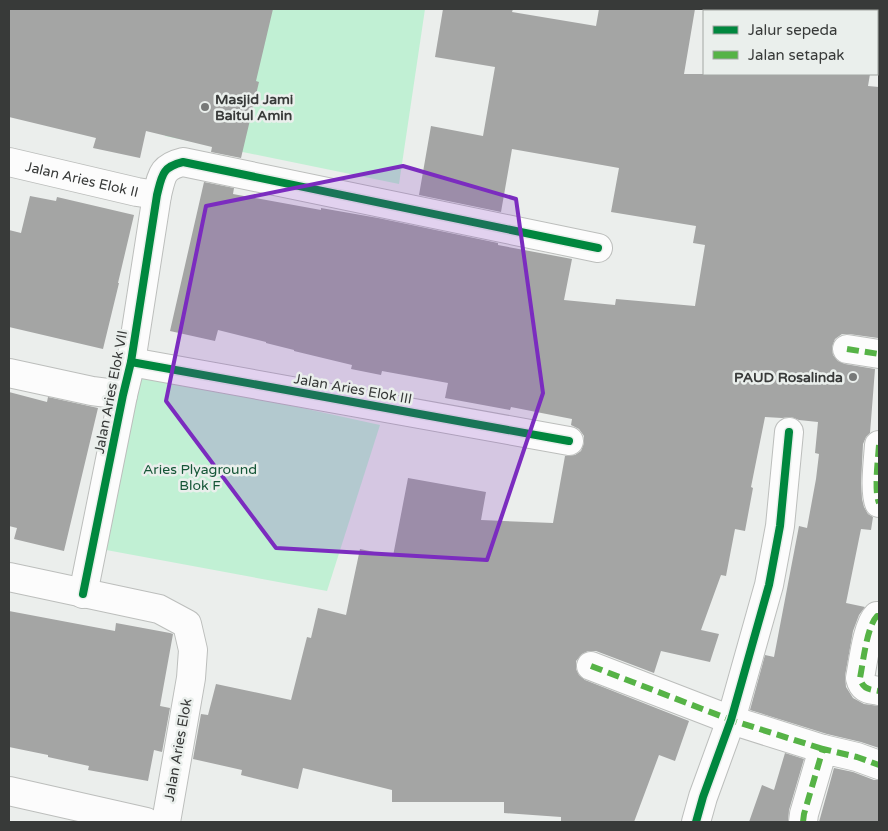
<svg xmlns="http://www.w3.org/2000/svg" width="888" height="831" font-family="'Varela Round',sans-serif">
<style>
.green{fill:#c1f0d4}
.building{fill:#a4a5a4}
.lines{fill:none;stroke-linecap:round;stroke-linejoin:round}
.minor-casing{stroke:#bcbebc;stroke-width:30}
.minor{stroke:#fcfcfc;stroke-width:28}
.quiet{stroke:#56b346;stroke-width:6;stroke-dasharray:12 6;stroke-linecap:butt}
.cycleway-casing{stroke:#eaefec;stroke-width:11}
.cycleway{stroke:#00873e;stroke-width:8}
.marked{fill:#7b2cbf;fill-opacity:0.2;stroke:#7b2cbf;stroke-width:4;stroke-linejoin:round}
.poi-dot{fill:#777978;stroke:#eaefec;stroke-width:2}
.labels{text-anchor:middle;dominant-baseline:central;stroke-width:5;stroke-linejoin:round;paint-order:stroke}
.poi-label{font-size:14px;font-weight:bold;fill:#383a39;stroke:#eaefec;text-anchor:start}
.street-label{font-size:14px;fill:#383a39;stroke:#eaefec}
.park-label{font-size:14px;fill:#165637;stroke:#eaefec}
</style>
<rect width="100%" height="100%" fill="#ebeeec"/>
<!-- green -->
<g class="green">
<polygon points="192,9 425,9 399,184 165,136"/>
<polygon points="128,370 380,425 327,591 90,547"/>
</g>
<!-- building -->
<g class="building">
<polygon points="9,9 273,9 256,81 259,82 241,158 211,152 212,147 146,131 140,158 93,148 96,138 9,117"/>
<polygon points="443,9 513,9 512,12 596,26 599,9 695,9 684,74 870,74 868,86 879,87 879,315 878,338 849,334 842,334 835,339 832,347 833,355 838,361 845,364 875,369 870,433 866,437 863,444 861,483 862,499 864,507 868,514 873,517 871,530 861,529 846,603 865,607 859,615 853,631 845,676 846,687 853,698 864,704 879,706 879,748 861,742 827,734 750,710 765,655 774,657 799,526 807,528 816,479 819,454 815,453 818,422 799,420 791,417 782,418 765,417 751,487 753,488 745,531 735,529 726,576 721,575 701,630 719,634 710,662 661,651 654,673 596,651 588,651 582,654 576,661 576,669 579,675 585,680 689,721 675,761 659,755 634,822 561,822 561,817 504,813 504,802 392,802 392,790 303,768 298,789 241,775 242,770 193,759 201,714 208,715 216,684 291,700 307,637 311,638 318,608 346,615 360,549 393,556 408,478 486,492 481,520 553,523 565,456 575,455 581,451 584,443 584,436 579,429 571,425 572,419 511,407 510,410 445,398 448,383 382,371 381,375 351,369 352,365 294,351 294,350 266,343 266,342 218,330 215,341 170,331 204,182 234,188 233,194 321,210 321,208 378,218 498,243 498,245 572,259 564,300 615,305 616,299 695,306 705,245 693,243 696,226 611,212 619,168 512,149 501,212 419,195 431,126 483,136 495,67 435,57"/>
<polygon points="30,196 56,201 57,197 134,215 118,283 119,283 103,349 9,327 9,230 21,233"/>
<polygon points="9,392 47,402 48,397 98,408 64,551 14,539 17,528 9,526"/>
<polygon points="9,611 115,631 116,623 170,633 173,634 160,706 170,708 162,752 154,750 148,781 88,770 89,766 48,757 48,755 9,747"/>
<polygon points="785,753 804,759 789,810 788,822 749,822 762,785 774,790"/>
<polygon points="834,768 853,772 874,780 879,780 879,822 819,822"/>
</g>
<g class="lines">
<!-- minor casing -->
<g class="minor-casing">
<g id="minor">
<path id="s1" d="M 9,162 L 137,192 L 157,195"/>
<polyline points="847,349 879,354"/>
<polyline points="131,362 569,441"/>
<polyline points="9,373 92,391 123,395"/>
<path d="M 879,445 C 878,460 874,491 879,503"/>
<polyline points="9,577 159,609 187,624 193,650 191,678 166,822"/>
<path d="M 83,594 L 123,395 L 131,362 L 157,195 C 162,175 162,167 183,162 L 598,248"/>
<path d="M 879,616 L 877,616 C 867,626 863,663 860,678 C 863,690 869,689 879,691"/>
<polyline points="591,666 731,720 823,749"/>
<polyline points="9,791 146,822"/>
<polyline points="696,822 703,797 731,720 769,585 780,526 789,432"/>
<polyline points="803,822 804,814 823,749 857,757 879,765"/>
</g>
</g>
<!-- minor -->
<use href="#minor" class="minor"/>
<!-- quiet -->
<g class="quiet">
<polyline points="847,349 879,354"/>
<path d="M 879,445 C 878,460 874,491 879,503"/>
<path d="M 879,616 L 877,616 C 867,626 863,663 860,678 C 863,690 869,689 879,691"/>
<polyline points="591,666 731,720 823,749"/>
<polyline points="803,822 804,814 823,749 857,757 879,765"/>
</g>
<!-- cycleway casing -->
<g class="cycleway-casing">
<g id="cycleway">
<polyline points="131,362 569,441"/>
<path d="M 83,594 L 123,395 L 131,362 L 157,195 C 162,175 162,167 183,162 L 598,248"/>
<polyline points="696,822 703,797 731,720 769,585 780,526 789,432"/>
</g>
</g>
<!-- cycleway -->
<use href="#cycleway" class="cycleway"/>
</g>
<!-- marked area -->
<path class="marked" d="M 403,166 L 516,199 L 543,393 L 487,560 L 276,548 L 166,401 L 206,206 Z"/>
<!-- markers -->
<g class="poi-dot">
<circle cx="205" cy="107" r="5"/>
<circle cx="853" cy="377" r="5"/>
</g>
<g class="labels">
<!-- poi labels -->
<g class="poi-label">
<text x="215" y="99">Masjid Jami<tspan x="215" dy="16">Baitul Amin</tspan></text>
<text x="843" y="377" text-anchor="end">PAUD Rosalinda</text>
</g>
<!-- street labels -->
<g class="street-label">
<text stroke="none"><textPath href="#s1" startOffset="75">Jalan Aries Elok II</textPath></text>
<text transform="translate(353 389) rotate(10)">Jalan Aries Elok III</text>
<text transform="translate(111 392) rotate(-79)">Jalan Aries Elok VII</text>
<text transform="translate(178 750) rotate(-80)">Jalan Aries Elok</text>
</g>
<!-- park labels -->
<g class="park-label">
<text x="200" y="469">Aries Plyaground<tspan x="200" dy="16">Blok F</tspan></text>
</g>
</g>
<!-- border -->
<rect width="888" height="831" fill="none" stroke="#383a39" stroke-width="20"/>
<!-- legend -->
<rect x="703" y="10" width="175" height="65" fill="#eaefec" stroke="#a3a7a4"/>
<rect x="713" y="26" width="25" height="8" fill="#00873e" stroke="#a3a7a4"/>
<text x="748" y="35" font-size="15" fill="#383a39">Jalur sepeda</text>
<rect x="713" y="51" width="25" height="8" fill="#56b346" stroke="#a3a7a4"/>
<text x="748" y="60" font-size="15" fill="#383a39">Jalan setapak</text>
</svg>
